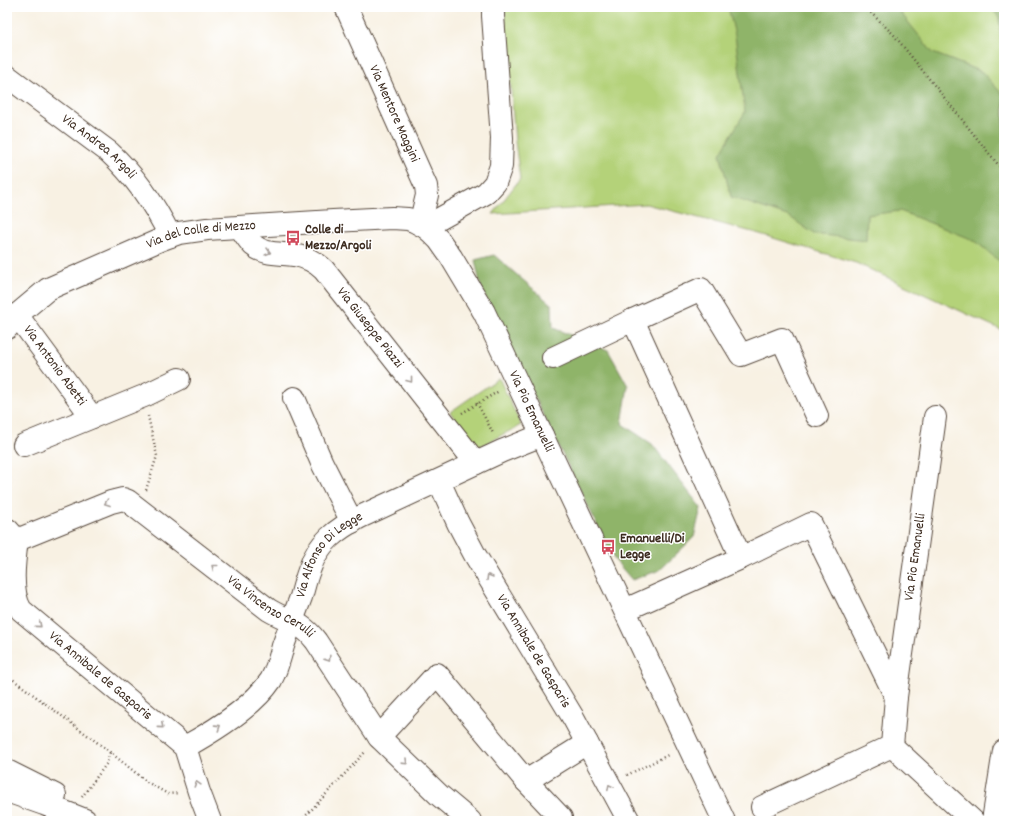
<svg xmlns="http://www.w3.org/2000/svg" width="1011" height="828" font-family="Dekko,sans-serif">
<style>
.green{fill:#b4d279;stroke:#787e4c}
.forest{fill:#8fb469;stroke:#656f44}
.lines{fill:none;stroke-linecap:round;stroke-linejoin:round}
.minor-casing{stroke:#57483c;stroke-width:24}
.path{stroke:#57483c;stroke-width:2.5;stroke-dasharray:1 3;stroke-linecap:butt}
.minor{stroke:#fff;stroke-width:22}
.oneway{stroke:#a79f9a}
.labels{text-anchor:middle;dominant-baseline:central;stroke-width:3;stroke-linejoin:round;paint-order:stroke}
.street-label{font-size:14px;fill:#3b2a1e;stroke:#fff}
.poi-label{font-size:14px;font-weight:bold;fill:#3b2a1e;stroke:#fff;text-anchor:start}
</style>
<rect width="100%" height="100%" fill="#fff"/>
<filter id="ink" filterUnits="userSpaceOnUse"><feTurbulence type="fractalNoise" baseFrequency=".025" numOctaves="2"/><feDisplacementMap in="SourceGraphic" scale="8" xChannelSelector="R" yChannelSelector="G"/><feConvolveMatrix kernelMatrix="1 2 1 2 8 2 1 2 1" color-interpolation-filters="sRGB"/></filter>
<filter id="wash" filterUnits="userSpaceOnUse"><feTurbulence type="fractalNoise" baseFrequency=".012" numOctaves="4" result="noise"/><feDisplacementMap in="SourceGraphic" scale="16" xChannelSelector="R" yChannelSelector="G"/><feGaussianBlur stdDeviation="0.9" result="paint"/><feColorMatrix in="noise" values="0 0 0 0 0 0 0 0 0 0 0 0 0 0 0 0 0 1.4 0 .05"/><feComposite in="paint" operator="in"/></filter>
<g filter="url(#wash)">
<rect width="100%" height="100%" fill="#f8f1e3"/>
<!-- green -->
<g class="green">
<polygon points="506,7 990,7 999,17 1001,40 1004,45 1004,331 856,263 760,234 646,204 493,214 520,179 515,141 505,14"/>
<polygon points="499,378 521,425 477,448 450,412"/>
</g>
<!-- forest -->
<g class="forest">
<polygon points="728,7 896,7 933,53 982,72 1004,96 1004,265 974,240 900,211 867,215 866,240 814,234 790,217 731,197 720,154 745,112 735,35"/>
<polygon points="990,7 1004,7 1004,45 1001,40 999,17"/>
<polygon points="494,255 552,305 553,328 608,350 628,386 622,424 652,444 701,508 694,537 660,570 632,580 614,559 481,288 475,260"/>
</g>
</g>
<g filter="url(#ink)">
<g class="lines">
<!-- minor casing -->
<g class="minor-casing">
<g id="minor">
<path id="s1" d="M 346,7 L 426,186 L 427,195 L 420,224"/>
<path id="s2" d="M 7,76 L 109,152 C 136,177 154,203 170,236"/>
<path id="s3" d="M 240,227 C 244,233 248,240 253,245 C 264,255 280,253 294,255 C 306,257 316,262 324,270 L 476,463"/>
<polyline points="425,227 486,193 495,183 501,166 502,138 493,16 493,7"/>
<path id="s4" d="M 17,315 L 92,417"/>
<polyline points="633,320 701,289 741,355 782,339 817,416"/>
<path id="s5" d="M 7,328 L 17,315 L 48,289 L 160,240 L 179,233 L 207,229 L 333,221 L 392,218 L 408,219 L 414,221 L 425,227 L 432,233 L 439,240 L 451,257 L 484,312 L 515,378 L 724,821"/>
<polyline points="553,358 633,320 741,558"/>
<polyline points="294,398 322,463 352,522"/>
<polyline points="24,445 144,396 179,379"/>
<path id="s6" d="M 439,481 L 458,523 L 475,555 L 574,719 L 629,821"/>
<path id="s7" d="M 8,530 L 17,540 C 14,562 10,592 21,610 L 185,747 L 199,792 L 210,821"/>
<path id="s8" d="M 17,540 L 111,502 L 123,499 L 128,501 L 269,610 C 289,622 301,621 316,641 L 379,737 L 439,795 L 470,821"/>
<polyline points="625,610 741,558 811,524 896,697"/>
<polyline points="379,737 437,674 526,781 561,818 558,821"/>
<polyline points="892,746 973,821"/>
<path id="s9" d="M 185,747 C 214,731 253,707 271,680 C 277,669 280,657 283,646 C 289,629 295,613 301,597 C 304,587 306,577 310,568 C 318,543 337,529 360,517 L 502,451 L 542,435"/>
<polyline points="7,771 55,795"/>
<polyline points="526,781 587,743"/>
<polyline points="7,791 44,804 85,820"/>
<path id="s10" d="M 762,807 L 892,746 L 896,697 L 935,417"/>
<polyline points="993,821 1004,751"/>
</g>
</g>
<!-- path -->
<g class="path">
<polyline points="865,7 894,35 1004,172"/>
<polyline points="477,403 493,433"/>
<polyline points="462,413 499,391"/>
<polyline points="146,490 157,456 148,416"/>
<polyline points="7,675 110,752 147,782 168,794 179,793"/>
<polyline points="627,775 670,754"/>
<polyline points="82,797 107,763 110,752"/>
<polyline points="301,821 366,751"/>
</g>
<!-- minor -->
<use href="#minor" class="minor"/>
</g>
<!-- one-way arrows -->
<defs><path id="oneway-chevron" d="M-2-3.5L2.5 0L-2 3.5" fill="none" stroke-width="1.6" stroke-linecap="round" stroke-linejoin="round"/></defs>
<g class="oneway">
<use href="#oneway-chevron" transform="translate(268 252) rotate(15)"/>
<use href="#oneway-chevron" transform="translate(410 380) rotate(52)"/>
<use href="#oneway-chevron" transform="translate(107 503) rotate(160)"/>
<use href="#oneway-chevron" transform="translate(214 567) rotate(-142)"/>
<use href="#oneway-chevron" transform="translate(489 577) rotate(-121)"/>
<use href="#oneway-chevron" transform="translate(39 625) rotate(40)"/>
<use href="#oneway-chevron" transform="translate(328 659) rotate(57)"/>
<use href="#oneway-chevron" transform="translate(161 726) rotate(40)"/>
<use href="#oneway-chevron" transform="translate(218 727) rotate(-33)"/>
<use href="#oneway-chevron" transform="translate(405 762) rotate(44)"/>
<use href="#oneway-chevron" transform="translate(197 784) rotate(-107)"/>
<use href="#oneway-chevron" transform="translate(610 787) rotate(-118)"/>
</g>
</g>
<!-- icons -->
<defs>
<g id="bus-bare" transform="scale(1.2)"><path d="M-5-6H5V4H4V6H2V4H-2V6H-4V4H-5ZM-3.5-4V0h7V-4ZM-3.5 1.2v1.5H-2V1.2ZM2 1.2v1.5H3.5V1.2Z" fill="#d1495b" stroke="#fff" stroke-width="2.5" paint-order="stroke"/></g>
</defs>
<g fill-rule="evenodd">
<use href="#bus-bare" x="293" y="238"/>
<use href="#bus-bare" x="608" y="547"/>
</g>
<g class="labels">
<!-- street labels -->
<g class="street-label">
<text stroke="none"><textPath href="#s1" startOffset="117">Via Mentore Maggini</textPath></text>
<text stroke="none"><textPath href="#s2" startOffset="116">Via Andrea Argoli</textPath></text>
<text stroke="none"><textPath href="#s5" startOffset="221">Via del Colle di Mezzo</textPath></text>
<text stroke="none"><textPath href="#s3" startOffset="173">Via Giuseppe Piazzi</textPath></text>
<text stroke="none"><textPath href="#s4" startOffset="63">Via Antonio Abetti</textPath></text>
<text stroke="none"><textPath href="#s5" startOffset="662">Via Pio Emanuelli</textPath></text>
<text stroke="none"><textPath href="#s10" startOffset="334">Via Pio Emanuelli</textPath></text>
<text stroke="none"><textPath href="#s9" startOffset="251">Via Alfonso Di Legge</textPath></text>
<text stroke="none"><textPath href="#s8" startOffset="297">Via Vincenzo Cerulli</textPath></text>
<text stroke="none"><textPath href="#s6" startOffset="195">Via Annibale de Gasparis</textPath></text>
<text stroke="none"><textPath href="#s7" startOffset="188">Via Annibale de Gasparis</textPath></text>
</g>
<!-- poi labels -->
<g class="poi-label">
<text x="305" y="230">Colle di<tspan x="305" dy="16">Mezzo/Argoli</tspan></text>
<text x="620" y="539">Emanuelli/Di<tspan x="620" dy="16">Legge</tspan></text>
</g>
</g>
<!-- margin -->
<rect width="1011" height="828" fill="none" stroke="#fff" stroke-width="24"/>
</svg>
